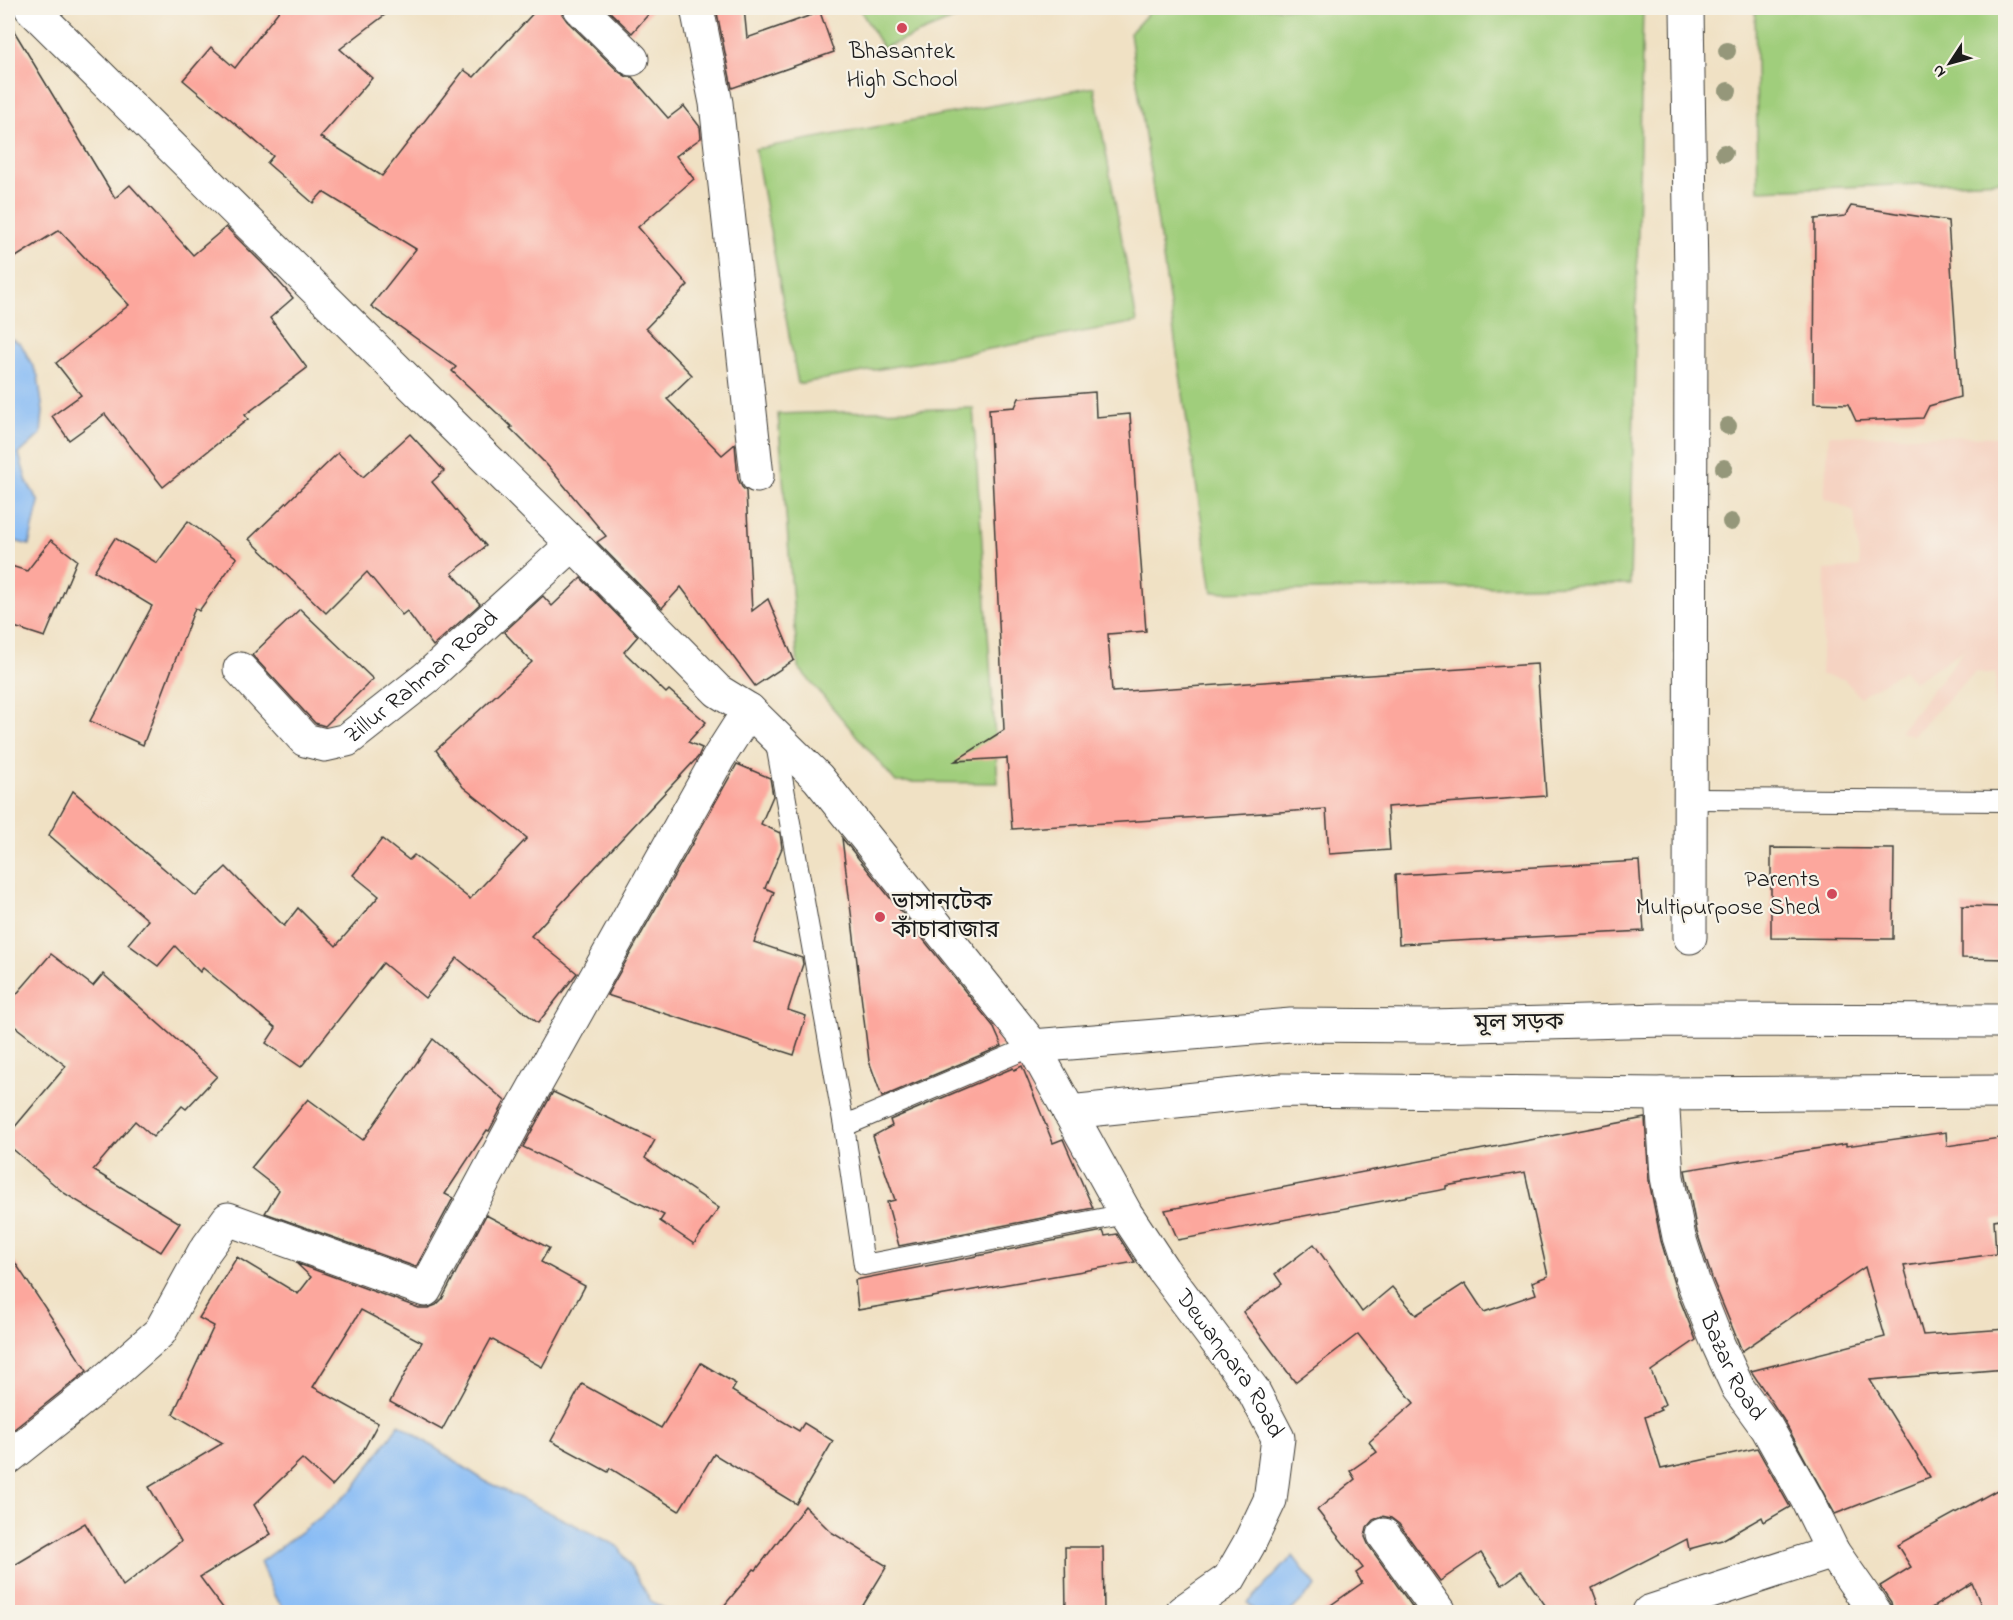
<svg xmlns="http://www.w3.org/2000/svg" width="2013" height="1620" font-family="'Indie Flower','Noto Sans Bengali',sans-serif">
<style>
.built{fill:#f5d3c2}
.green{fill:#a0ce7b;stroke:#5e754c;stroke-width:1.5}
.water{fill:#87bbf5;stroke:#526c88;stroke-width:1.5}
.building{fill:#fca79d}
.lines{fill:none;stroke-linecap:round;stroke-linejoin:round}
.lane-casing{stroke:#3c3a35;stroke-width:22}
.street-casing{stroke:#3c3a35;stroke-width:35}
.secondary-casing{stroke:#3c3a35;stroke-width:35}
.lane{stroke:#fff;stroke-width:20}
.street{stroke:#fff;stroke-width:33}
.secondary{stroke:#fff;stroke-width:33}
.tree{fill:#95977a}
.poi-dot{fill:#d1495b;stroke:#f7f3e8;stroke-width:2}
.labels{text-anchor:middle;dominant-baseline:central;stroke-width:4.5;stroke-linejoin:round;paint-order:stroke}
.poi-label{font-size:24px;fill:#1c1c1c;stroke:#f7f3e8}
.street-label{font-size:24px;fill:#1c1c1c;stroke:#f7f3e8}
</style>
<rect width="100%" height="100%" fill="#f7f3e8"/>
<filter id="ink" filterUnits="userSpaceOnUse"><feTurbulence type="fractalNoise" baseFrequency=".0167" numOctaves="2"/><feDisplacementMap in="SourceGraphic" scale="12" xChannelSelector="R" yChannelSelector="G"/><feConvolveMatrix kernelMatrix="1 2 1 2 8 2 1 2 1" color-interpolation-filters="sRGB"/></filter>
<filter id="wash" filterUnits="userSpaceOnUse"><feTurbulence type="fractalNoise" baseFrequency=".008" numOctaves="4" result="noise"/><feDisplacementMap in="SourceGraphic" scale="24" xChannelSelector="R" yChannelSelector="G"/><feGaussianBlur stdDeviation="1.35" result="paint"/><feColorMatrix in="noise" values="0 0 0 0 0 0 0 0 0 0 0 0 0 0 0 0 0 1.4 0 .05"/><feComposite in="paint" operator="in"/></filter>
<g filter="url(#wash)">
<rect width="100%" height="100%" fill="#f0e1c4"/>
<!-- built -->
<polygon class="built" points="1829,435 2005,437 2005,711 1995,711 1996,674 1975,672 1913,735 1899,732 1965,649 1914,682 1904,670 1860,697 1844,679 1821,675 1825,570 1860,567 1854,511 1824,498"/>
<!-- green -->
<g class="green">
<polygon points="859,8 982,8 883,48"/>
<polygon points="1153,8 1643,8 1630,584 1212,592 1130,33"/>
<polygon points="1755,8 2005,8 2005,181 1758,190"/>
<polygon points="1094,87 1137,322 798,384 755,149"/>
<polygon points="973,408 998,783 896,782 798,667 778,414"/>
</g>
<!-- water -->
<g class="water">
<polygon points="8,337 21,344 38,376 43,411 41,434 19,454 27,482 39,502 29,545 8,539"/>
<polygon points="399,1424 485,1481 618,1546 651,1601 670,1612 287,1612 275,1597 260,1562 326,1513 354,1488"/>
<polygon points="1293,1556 1316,1586 1290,1612 1256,1612 1248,1603"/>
</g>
<g id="blocks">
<!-- building -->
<g class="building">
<polygon points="281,8 394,8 340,49 372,78 320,137 382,176 464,70 474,77 538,8 562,8 562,14 567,21 619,72 627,77 632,77 668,118 684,106 700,127 701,138 676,156 694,179 638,227 688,285 646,328 692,375 667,399 722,455 735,444 738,479 742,487 746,491 752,611 768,599 794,660 755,686 681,587 662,608 597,542 606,536 547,465 510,428 512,427 452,371 456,367 371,306 416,249 323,192 313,203 267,163 273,156 183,80 211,47 235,68"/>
<polygon points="606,8 654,8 632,33"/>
<polygon points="716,8 744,8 747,38 820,12 834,52 732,88"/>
<polygon points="8,21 115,198 130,185 193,255 226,227 267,268 293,298 270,318 307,368 245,415 248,419 163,487 105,414 69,440 52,416 81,395 56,363 129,305 59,230 8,262"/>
<polygon points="1851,206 1948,221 1960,397 1929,406 1923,418 1856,421 1848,404 1814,403 1815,219 1845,216"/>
<polygon points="1095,392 1096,417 1130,414 1146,631 1108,634 1112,692 1537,664 1546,796 1387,807 1390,850 1329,854 1326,809 1012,829 1007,758 955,761 1004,730 989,409 1015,407 1019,398"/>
<polygon points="410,434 444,471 432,482 486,546 452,573 480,604 433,646 407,611 402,615 367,572 326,613 249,539 338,453 363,477"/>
<polygon points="188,521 237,558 199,611 195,608 143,745 90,721 152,606 94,571 115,538 157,563"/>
<polygon points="51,540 77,560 45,637 8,625 8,565 27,571"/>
<polygon points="581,578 638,636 624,652 666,693 669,690 706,722 688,742 702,748 698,757 531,936 577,973 538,1023 457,958 425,998 383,963 301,1067 266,1043 276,1028 203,968 200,972 175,946 158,966 128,944 148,920 49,835 73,791 196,896 226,867 284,926 298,908 336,946 379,896 353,875 382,839 409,860 414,855 470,899 527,838 463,787 436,750 532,662 504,632 543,596 552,606"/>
<polygon points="300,609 373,679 325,726 315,723 252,655"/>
<polygon points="737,764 770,778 773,796 761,824 780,833 782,848 765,888 774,892 754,942 802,958 803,964 788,1010 806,1016 794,1055 607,995"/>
<polygon points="842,838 993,1026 1002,1046 882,1097 869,1061"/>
<polygon points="1771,848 1894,849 1893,939 1771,938"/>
<polygon points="1639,861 1644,931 1399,944 1395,875"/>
<polygon points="1962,906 2006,907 2006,959 1962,958"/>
<polygon points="51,954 93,986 103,974 217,1076 186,1109 182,1106 153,1137 135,1121 93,1170 180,1223 161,1252 64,1193 8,1145 8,1135 66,1066 8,1021 8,1004"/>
<polygon points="433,1039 505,1101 489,1131 487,1130 445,1194 453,1198 416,1267 265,1213 279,1190 251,1168 308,1099 363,1140"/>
<polygon points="1022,1066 1053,1143 1063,1139 1093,1208 899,1246 887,1202 895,1200 873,1136 892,1126 890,1120 1013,1068 1014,1070"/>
<polygon points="553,1092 655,1140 645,1158 719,1208 694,1244 660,1221 664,1215 523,1147"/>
<polygon points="1645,1118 1649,1181 1661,1241 1676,1290 1696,1340 1651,1371 1665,1404 1659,1408 1661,1410 1645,1417 1661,1469 1757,1448 1790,1507 1764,1522 1762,1517 1722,1540 1689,1549 1687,1539 1592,1588 1601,1612 1550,1612 1521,1571 1502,1585 1481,1553 1440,1581 1399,1524 1391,1518 1382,1516 1373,1520 1367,1527 1365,1537 1369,1546 1416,1612 1321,1612 1362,1583 1356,1573 1363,1568 1317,1510 1355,1479 1350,1471 1377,1452 1369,1442 1414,1403 1358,1334 1295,1382 1243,1312 1282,1284 1275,1274 1314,1244 1362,1312 1392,1287 1416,1315 1465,1283 1484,1312 1536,1294 1532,1282 1548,1276 1525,1172 1446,1186 1446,1189 1178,1240 1165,1210"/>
<polygon points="1946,1132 1947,1146 2006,1137 2006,1218 1994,1220 1996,1254 1904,1266 1923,1335 2006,1329 2006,1369 1870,1380 1930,1477 1835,1514 1783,1419 1751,1371 1885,1337 1865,1267 1742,1351 1712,1278 1697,1232 1685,1170 1846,1144 1846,1146"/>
<polygon points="486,1215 549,1248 541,1262 585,1286 542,1367 491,1339 442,1430 390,1402 422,1342 361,1310 313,1387 378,1423 363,1451 332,1486 302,1459 254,1505 271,1534 200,1577 226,1612 8,1612 8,1569 85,1523 123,1586 181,1541 149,1487 223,1443 173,1414 214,1326 199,1318 237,1257 298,1294 311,1277 296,1263 419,1308 428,1308 436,1305 442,1299"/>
<polygon points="1103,1231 1105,1236 1117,1234 1135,1262 858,1310 855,1280"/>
<polygon points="8,1252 87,1371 8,1434"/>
<polygon points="701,1363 736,1384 732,1391 799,1431 804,1423 833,1441 796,1504 714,1454 679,1511 610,1468 608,1472 551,1441 582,1384 661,1428"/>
<polygon points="2006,1485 2006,1612 1984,1612 1972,1583 1925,1612 1893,1612 1891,1602 1880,1586 1911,1567 1897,1545"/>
<polygon points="805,1506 831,1532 887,1566 859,1612 719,1612 754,1569 756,1570"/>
<polygon points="1065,1547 1103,1547 1104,1612 1066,1612"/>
</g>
</g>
</g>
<g filter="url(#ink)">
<use href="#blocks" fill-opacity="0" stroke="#3c3a35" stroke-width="1.5"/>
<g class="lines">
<!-- lane casing -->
<g class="lane-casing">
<g id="lane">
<polyline points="775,738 844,1126 855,1121"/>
<polyline points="1690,799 2006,801"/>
<polyline points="1033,1046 844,1126 864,1265 1126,1214"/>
</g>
</g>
<!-- street casing -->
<g class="street-casing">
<g id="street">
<polyline points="580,8 632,59"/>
<polyline points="697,8 716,103 757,476"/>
<polyline points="1687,8 1691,278 1690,937"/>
<path id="s1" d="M 240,669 L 305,740 L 325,745 L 347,740 L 427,677 L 573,544"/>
<path id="s2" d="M 1662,1094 L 1667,1177 L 1679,1237 L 1694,1284 L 1718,1344 L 1738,1388 L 1767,1428 L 1808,1501 L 1833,1552 L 1875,1612"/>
<polyline points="8,1458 102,1383 160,1332 204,1252 228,1219 425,1290 520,1113 719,757 749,710"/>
<polyline points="1384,1535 1439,1612"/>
<polyline points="1649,1612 1833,1552"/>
</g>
</g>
<!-- secondary casing -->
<g class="secondary-casing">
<g id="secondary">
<path id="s3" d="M 31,8 L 573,544 L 718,691 L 749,710 L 818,778 L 1033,1046 L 1126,1214 L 1163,1270 L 1253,1390 L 1278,1438 L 1270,1500 L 1249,1544 L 1229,1579 L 1182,1612"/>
<polyline points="1033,1046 1291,1025 1431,1026 1664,1020 2006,1021"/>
<polyline points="1069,1112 1282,1090 1662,1094 2006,1092"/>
</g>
</g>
<!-- lane -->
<use href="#lane" class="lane"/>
<!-- street -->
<use href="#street" class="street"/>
<!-- secondary -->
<use href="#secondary" class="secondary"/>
</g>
<!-- trees -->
<g class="tree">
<circle cx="1727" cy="51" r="9"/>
<circle cx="1728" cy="91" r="9"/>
<circle cx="1724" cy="153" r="9"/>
<circle cx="1728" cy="426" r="9"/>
<circle cx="1724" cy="468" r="9"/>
<circle cx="1731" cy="522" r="9"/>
</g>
</g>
<!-- markers -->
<g class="poi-dot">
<circle cx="902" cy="28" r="6"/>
<circle cx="1832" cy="894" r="6"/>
<circle cx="880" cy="917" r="6"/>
</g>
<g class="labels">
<!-- poi labels -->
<g class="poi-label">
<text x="902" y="52">Bhasantek<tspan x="902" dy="28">High School</tspan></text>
<text x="1820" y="880" text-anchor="end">Parents<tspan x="1820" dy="28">Multipurpose Shed</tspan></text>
<text x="892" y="903" text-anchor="start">ভাসানটেক<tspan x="892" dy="28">কাঁচাবাজার</tspan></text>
</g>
<!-- street labels -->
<g class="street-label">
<text stroke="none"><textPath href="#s1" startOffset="237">Zillur Rahman Road</textPath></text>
<text transform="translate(1519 1024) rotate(-1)">মূল সড়ক</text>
<text stroke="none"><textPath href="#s3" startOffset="1820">Dewanpara Road</textPath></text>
<text stroke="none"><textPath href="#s2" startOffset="285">Bazar Road</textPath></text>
</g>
</g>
<!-- margin -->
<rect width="2013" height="1620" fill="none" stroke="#f7f3e8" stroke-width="30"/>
<!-- north arrow -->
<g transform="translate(1950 63) rotate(234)" stroke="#f7f3e8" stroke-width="4.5" paint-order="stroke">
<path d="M0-4.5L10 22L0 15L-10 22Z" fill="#1c1c1c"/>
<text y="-9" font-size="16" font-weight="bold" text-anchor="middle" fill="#1c1c1c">N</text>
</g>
</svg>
